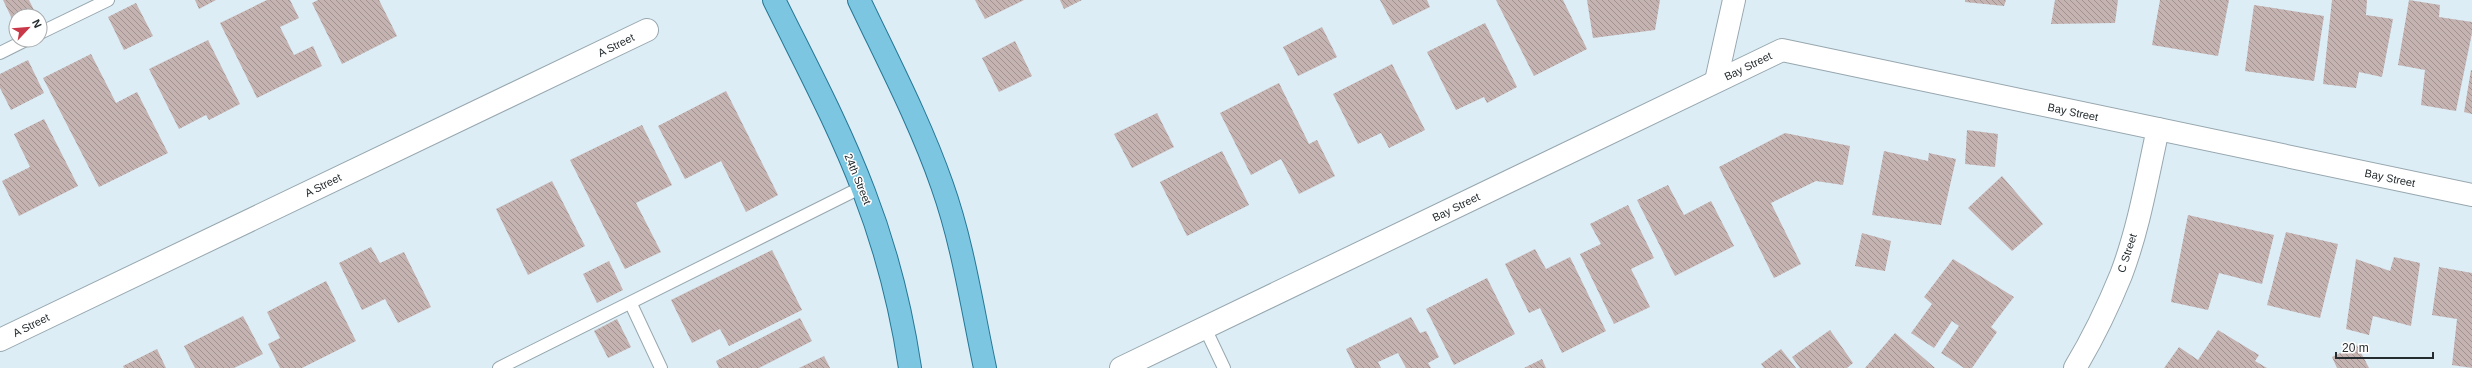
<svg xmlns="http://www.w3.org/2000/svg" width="2472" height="368" font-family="Arial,sans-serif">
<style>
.building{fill:url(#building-back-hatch)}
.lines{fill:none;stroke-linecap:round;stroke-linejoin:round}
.lane-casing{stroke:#97a7af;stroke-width:14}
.street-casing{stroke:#97a7af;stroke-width:24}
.primary-casing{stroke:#247796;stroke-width:24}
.lane{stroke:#fff;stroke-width:12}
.street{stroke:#fff;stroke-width:22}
.primary{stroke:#7cc6e1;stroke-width:22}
.labels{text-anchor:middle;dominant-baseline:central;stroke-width:3;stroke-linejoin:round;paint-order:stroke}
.street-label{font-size:11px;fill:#252c2f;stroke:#fff}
</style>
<defs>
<pattern id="building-back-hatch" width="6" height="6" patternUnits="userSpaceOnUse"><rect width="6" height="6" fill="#c5b3b2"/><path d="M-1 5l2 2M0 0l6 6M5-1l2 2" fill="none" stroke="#a09291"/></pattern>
</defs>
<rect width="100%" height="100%" fill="#dcedf6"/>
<!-- building -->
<g class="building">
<polygon points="3,0 29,0 35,12 28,16 16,16 14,23"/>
<polygon points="195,0 216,0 199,9"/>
<polygon points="267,0 290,0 299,18 280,27 294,55 313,46 322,66 257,98 220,23"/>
<polygon points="318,0 379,0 397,36 342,64 312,3"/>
<polygon points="975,0 1024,0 985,19"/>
<polygon points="1060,0 1082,0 1064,9"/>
<polygon points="1380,0 1427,0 1430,7 1393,25"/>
<polygon points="1496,0 1563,0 1587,49 1534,76"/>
<polygon points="1587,0 1660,0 1655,30 1593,38"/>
<polygon points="1965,0 2006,0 2004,6 1965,2"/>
<polygon points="2055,0 2118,0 2115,23 2051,24"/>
<polygon points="2160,0 2229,0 2218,56 2152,45"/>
<polygon points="2332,0 2367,0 2366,15 2393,19 2382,77 2359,72 2356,88 2323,84"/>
<polygon points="2409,0 2440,5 2439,17 2472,22 2472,33 2456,111 2421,105 2425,70 2398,65"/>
<polygon points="136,3 153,36 124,50 108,17"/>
<polygon points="2254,5 2324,16 2314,81 2245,71"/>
<polygon points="1485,23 1517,87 1487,103 1484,97 1456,110 1427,52"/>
<polygon points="1322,27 1337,57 1298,76 1283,47"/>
<polygon points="208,40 240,104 209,120 206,115 179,129 149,69"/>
<polygon points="1015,41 1032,76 999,92 982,58"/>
<polygon points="91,54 116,103 137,92 168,153 99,187 43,78"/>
<polygon points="28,60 44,93 11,110 0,88 0,74"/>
<polygon points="1392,64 1425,130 1389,148 1381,133 1358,144 1333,94"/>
<polygon points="2471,70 2472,70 2472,114 2464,112"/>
<polygon points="1279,83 1309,144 1317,140 1335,176 1299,194 1281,159 1251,175 1220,113"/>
<polygon points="726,91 778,195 746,212 721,161 685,179 658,126"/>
<polygon points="1157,113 1174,147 1132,168 1114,134"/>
<polygon points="44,119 78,186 19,216 2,181 30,167 14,134"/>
<polygon points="642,125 672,185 636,203 661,252 625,269 570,160"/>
<polygon points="1967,130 1998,134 1995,167 1965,164"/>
<polygon points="1785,133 1850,146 1843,185 1816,181 1771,203 1801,264 1774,278 1719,167"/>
<polygon points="1222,151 1249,205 1187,236 1160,182"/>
<polygon points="1884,151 1928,161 1929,153 1956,159 1941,225 1872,215"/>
<polygon points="2002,176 2043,224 2012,251 1968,208"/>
<polygon points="552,181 585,246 528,275 496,209"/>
<polygon points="1668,185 1684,215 1711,201 1734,246 1675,276 1637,200"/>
<polygon points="1628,205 1654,258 1631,269 1650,307 1614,324 1580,254 1601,244 1590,224"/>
<polygon points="2188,215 2274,235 2262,284 2219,273 2208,310 2171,302"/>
<polygon points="2286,232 2338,244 2320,318 2267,305"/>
<polygon points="1862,233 1891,241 1885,271 1855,266"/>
<polygon points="371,247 380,263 404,252 431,307 398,323 385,299 362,310 339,263"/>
<polygon points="1535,249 1546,269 1570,257 1606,331 1562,353 1540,308 1529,313 1505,264"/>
<polygon points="772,250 802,310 729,346 720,329 692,343 671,300"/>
<polygon points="2394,257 2420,263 2411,326 2373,316 2369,335 2346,329 2356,259 2390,271"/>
<polygon points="1953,259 2014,297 1991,327 1997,332 1972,368 1964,368 1941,353 1959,326 1952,321 1934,348 1911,333 1932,304 1924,297"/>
<polygon points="609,261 623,290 597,303 583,274"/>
<polygon points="2439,267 2472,273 2472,368 2452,365 2457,319 2432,315"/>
<polygon points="1487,278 1515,334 1454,365 1426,309"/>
<polygon points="326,281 356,341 302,368 280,368 268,344 280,338 267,312"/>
<polygon points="243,316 263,354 234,368 195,368 184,346"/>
<polygon points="1411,317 1420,333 1426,331 1439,357 1428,363 1431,368 1406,368 1398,353 1378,362 1381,368 1355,368 1346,349"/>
<polygon points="800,318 812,341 759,368 719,368 716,361"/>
<polygon points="617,319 631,347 608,358 594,331"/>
<polygon points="1830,330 1853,363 1847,368 1800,368 1792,357"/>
<polygon points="2218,330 2259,355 2255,361 2267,368 2164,368 2179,347 2198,360"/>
<polygon points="1895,333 1935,368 1865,368"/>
<polygon points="2357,345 2369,368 2337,368 2332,357"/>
<polygon points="157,349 166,368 124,368 123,366"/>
<polygon points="1781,349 1796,368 1764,368 1761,364"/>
<polygon points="824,356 830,368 799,368"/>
<polygon points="1542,359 1546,368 1524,368"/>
</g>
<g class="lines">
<!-- lane casing -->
<g class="lane-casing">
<g id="lane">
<polyline points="40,33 108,0"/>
<polyline points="0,53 26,40"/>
<polyline points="631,304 661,368"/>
<polyline points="1205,328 1224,368"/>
<polyline points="499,368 862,187"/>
</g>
</g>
<!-- street casing -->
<g class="street-casing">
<g id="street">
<polyline points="1716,81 1734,0"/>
<polyline points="0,340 647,30"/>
<polyline points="1121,368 1782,50 2472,195"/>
<path d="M 2075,368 C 2093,338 2108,307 2121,275 C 2139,228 2147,178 2158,129"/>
</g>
</g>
<!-- primary casing -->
<g class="primary-casing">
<g id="primary">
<path d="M 774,0 C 805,63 839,126 864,192 C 886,249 901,308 910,368"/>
<path d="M 859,0 C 888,61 920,122 942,185 C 963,244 972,307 985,368"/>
</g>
</g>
<!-- lane -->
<use href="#lane" class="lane"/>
<!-- street -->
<use href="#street" class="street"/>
<!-- primary -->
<use href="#primary" class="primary"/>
</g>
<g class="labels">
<!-- street labels -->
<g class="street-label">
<text transform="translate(616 45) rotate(-26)">A Street</text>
<text transform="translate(1748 66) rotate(-26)">Bay Street</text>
<text transform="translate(2073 112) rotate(12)">Bay Street</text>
<text transform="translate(2390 178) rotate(12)">Bay Street</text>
<text transform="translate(858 179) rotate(68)">24th Street</text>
<text transform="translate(323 185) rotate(-26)">A Street</text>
<text transform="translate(1456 207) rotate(-26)">Bay Street</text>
<text transform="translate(2127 253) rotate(-72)">C Street</text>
<text transform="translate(31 325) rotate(-26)">A Street</text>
</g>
</g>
<!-- north arrow -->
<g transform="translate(28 28) rotate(64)"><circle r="19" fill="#ffffff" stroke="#a8abac"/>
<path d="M0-3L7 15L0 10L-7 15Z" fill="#c83848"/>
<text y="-6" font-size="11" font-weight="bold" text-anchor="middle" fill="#252c2f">N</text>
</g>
<!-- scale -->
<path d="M2336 352v6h97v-6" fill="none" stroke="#252c2f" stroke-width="2"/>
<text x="2342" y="352" font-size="12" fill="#252c2f" stroke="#ffffff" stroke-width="3" paint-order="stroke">20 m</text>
</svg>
